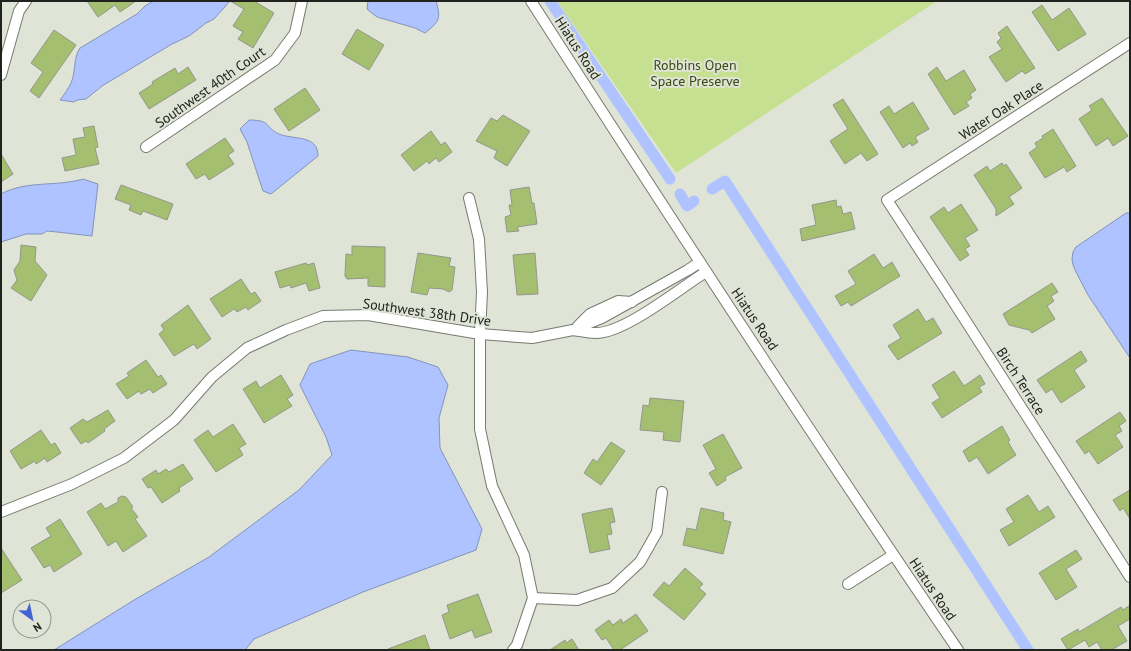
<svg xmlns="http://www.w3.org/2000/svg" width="1131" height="651" font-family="'PT Sans',sans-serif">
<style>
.green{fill:#c6e091}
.water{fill:#aec3ff;stroke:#8393bb}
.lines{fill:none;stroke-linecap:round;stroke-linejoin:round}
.canal{stroke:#aec3ff;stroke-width:11}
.building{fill:#a4bf6f;stroke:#93988c}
.minor-casing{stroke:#767b6f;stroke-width:12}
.minor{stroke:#fff;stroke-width:10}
.labels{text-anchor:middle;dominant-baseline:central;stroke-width:4;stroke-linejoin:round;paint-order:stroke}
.street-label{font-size:14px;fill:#20221d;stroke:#dfe4d7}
.park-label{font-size:14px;fill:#3a4a0f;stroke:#dfe4d7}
</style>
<rect width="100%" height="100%" fill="#dfe4d7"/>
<!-- green -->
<polygon class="green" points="557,1 937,1 676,173"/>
<!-- water -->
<g class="water">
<path d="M 153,1 L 230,1 L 214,19 L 206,23 L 189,36 L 172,44 L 102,86 L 86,99 L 77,100 L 74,102 L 60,100 C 64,95 68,89 71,83 C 76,72 73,58 80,48 L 137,14 L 145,6 Z"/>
<path d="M 368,1 L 436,1 C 441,19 440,21 425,33 L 415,28 L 377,17 L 367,9 Z"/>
<path d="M 249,120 C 272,120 264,127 279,134 C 293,140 318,134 318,156 L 271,194 L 263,191 L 247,142 L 240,129 Z"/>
<path d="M 83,179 L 98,184 L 92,236 L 57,232 L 47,231 L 42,234 L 26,234 L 1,242 L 1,194 C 27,180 56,187 83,179 Z"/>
<polygon points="1126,213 1130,213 1130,358 1088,295 1076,272 1073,265 1072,259 1073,252 1076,247"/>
<polygon points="351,350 408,357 438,367 448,385 439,418 440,448 482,529 476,550 363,592 254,639 245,650 54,650 134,600 209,557 299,490 332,455 326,437 300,385 310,364"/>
</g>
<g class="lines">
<!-- canal -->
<g class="canal">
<polyline points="550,1 670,179"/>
<polyline points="712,189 725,181 1028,650"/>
<polyline points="680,194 687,206 694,201"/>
</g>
</g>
<!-- building -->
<g class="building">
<polygon points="87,1 136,1 120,12 115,5 98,17"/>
<polygon points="230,1 254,1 274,13 253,48 238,39 243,32 233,26 244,9"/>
<polygon points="1042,5 1052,20 1069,8 1086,34 1058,51 1032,12"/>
<polygon points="1007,26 1035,68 1025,74 1022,71 1006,82 989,57 1002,49 997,42 1001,38 998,33"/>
<polygon points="357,29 384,45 369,70 342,54"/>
<polygon points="54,30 76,45 39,98 30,91 43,72 31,63"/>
<polygon points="188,67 196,80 149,109 139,93 153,84 152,82 175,68 178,74"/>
<polygon points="937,67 946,81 964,70 976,90 970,94 972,98 966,102 969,106 954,115 928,74"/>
<polygon points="305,88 320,110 289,131 274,109"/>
<polygon points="1102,98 1128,136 1113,146 1108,138 1096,146 1079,119 1092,110 1089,106"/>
<polygon points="843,99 878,154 867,161 861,153 845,164 830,141 848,129 833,105"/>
<polygon points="913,102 929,129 915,137 918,142 912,146 910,143 903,148 880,112 889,106 894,114"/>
<polygon points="503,115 530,131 507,166 494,158 497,151 476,141 491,118 497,121"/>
<polygon points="94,126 98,147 95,148 99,164 65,171 62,158 76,155 73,139 85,137 83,128"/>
<polygon points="1053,129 1076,166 1067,172 1064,167 1045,178 1029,153 1037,147 1035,143 1043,138 1042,136"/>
<polygon points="431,131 441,145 445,142 452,152 439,162 436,158 429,164 427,161 414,171 401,155"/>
<polygon points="225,138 234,151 228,155 234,164 209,180 205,174 196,179 186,164"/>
<polygon points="1,154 13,174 1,182"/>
<polygon points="1002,163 1004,166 1006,164 1022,188 1009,197 1014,204 996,216 996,209 974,175 987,166 990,171"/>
<polygon points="121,185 173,204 167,220 143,211 141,215 129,210 131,205 115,199"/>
<polygon points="529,187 532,203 534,203 537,224 517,227 519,231 507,232 505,217 511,215 509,205 512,205 510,190"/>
<polygon points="836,200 837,207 841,206 843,214 851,212 855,229 802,241 800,229 816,225 812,205"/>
<polygon points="961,204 978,230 965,238 970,246 965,249 969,255 960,261 930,217 944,207 948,213"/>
<polygon points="21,245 36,247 35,261 47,275 31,301 11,288 17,280 14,270 20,261"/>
<polygon points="352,246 385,247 385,287 368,286 368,278 347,279 345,276 346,254 352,255"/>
<polygon points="418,253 451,258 449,266 455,267 452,290 449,292 443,289 429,288 427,295 411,292"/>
<polygon points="535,253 538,294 517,295 513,255"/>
<polygon points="874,254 883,268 892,262 900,276 851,306 848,302 841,306 835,296 856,284 848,271"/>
<polygon points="306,263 307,265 314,263 320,288 309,291 306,283 291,288 290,285 280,288 275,272"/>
<polygon points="241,279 251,294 255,292 261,301 248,310 246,307 237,312 234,309 222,317 210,299"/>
<polygon points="1052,283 1058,292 1051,296 1054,301 1047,306 1055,319 1032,333 1029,330 1009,325 1003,314"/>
<polygon points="188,305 211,339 197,349 194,344 174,356 159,334 164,330 161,325"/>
<polygon points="918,309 926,322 933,318 942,333 898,360 888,346 901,338 893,325"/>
<polygon points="1081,351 1087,361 1074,370 1085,387 1061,403 1052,389 1046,393 1037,380"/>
<polygon points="146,360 158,377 161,375 167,384 153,393 150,389 141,394 139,391 127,399 116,384 129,376 127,373"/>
<polygon points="954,371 964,386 980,375 985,384 979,387 982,392 942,418 932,403 940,398 932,385"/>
<polygon points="281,375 293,395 287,399 292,406 264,423 243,389 256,381 260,388"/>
<polygon points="650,398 684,401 680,442 663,440 664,432 640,430 643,405 649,406"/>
<polygon points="108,410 115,421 104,429 105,431 88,443 86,441 81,444 70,428 83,419 87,422"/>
<polygon points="1120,412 1126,421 1119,426 1122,431 1115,435 1123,447 1098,464 1089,451 1085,454 1076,441"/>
<polygon points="233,424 246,444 239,448 243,455 216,472 194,440 208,430 213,437"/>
<polygon points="1002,426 1010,440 1008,442 1016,455 988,474 977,457 969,462 963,451"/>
<polygon points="41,430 51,445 55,443 61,453 47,462 45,458 36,464 35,461 21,469 10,451"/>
<polygon points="723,434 742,468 725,477 726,480 717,486 709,473 716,469 703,445"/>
<polygon points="611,442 625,451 601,485 584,473 593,459 597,462"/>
<polygon points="183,464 193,479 179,488 180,491 162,503 151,487 148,488 142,479 156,470 158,474 166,469 169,472"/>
<polygon points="1130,490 1130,519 1123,508 1120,511 1113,500"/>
<polygon points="1028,495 1039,512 1048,506 1055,517 1009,546 1000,530 1014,522 1006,509"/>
<polygon points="122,496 126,497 133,507 131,508 138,517 135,519 147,536 123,552 116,541 108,546 87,512 101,503 105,509 118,502 118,498"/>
<polygon points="612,508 615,522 610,523 612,534 607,535 610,549 590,553 582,514"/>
<polygon points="701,508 724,513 723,520 731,522 723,554 683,545 687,528 696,530"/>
<polygon points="60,519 82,554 54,572 50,565 44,568 31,548 51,536 46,528"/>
<polygon points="1,548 22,580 1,593"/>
<polygon points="1076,550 1082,559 1066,569 1077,587 1056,600 1039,573"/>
<polygon points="685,568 703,584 699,588 706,594 684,620 653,595 664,582 669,586"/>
<polygon points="478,594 492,632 475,638 472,630 450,639 442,615 449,612 447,605"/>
<polygon points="1130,605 1130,619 1118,626 1127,641 1111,650 1102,650 1097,642 1089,647 1085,640 1068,650 1061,639 1078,629 1079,632 1121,607 1123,610"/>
<polygon points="636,614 648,631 620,650 614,650 606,638 602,640 595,630 609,620 613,625 621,619 623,623"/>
<polygon points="425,635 430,650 388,650 388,649"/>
<polygon points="572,639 579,650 550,650 565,640 566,643"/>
</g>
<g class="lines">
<!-- minor casing -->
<g class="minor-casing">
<g id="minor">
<path d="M 531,1 C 671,219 812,436 958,650"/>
<polyline points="1130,43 887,200 944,287 1130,577"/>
<polyline points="1,75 19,11 26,1"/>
<polyline points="146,147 275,60 295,33 302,1"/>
<polyline points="469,198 479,239 482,292 480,334 480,429 492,486 524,555 533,598"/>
<polyline points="578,326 590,314 618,301 632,302"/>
<path d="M 573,330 C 580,331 588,333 595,333 C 624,334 680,288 706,272"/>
<polyline points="1,512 72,484 124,458 174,420 212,377 247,348 286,330 323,316 368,315 480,334 532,338 573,330 602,318 688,270 700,262"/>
<polyline points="848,584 893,555"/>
<polyline points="533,598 577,600 612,588 640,562 657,532 662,492"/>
<polyline points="513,650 517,645 533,598"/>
</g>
</g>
<!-- minor -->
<use href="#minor" class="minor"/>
</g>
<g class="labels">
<!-- street labels -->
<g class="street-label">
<text transform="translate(578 48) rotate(57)">Hiatus Road</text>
<text transform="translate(210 87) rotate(-35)">Southwest 40th Court</text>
<text transform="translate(1001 110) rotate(-33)">Water Oak Place</text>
<text transform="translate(427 312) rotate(8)">Southwest 38th Drive</text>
<text transform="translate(755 319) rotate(56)">Hiatus Road</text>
<text transform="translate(1021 381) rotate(57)">Birch Terrace</text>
<text transform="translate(933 589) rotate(56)">Hiatus Road</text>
</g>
<!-- park labels -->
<g class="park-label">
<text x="695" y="65">Robbins Open<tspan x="695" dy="16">Space Preserve</tspan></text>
</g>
</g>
<!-- border -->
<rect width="1131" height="651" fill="none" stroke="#20221d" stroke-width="4"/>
<!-- north arrow -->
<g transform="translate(32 619) rotate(147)"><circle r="19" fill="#dfe4d7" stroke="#93968d"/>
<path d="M0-3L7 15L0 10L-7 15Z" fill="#4562d5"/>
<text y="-6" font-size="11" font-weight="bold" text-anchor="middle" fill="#20221d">N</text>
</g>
</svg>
